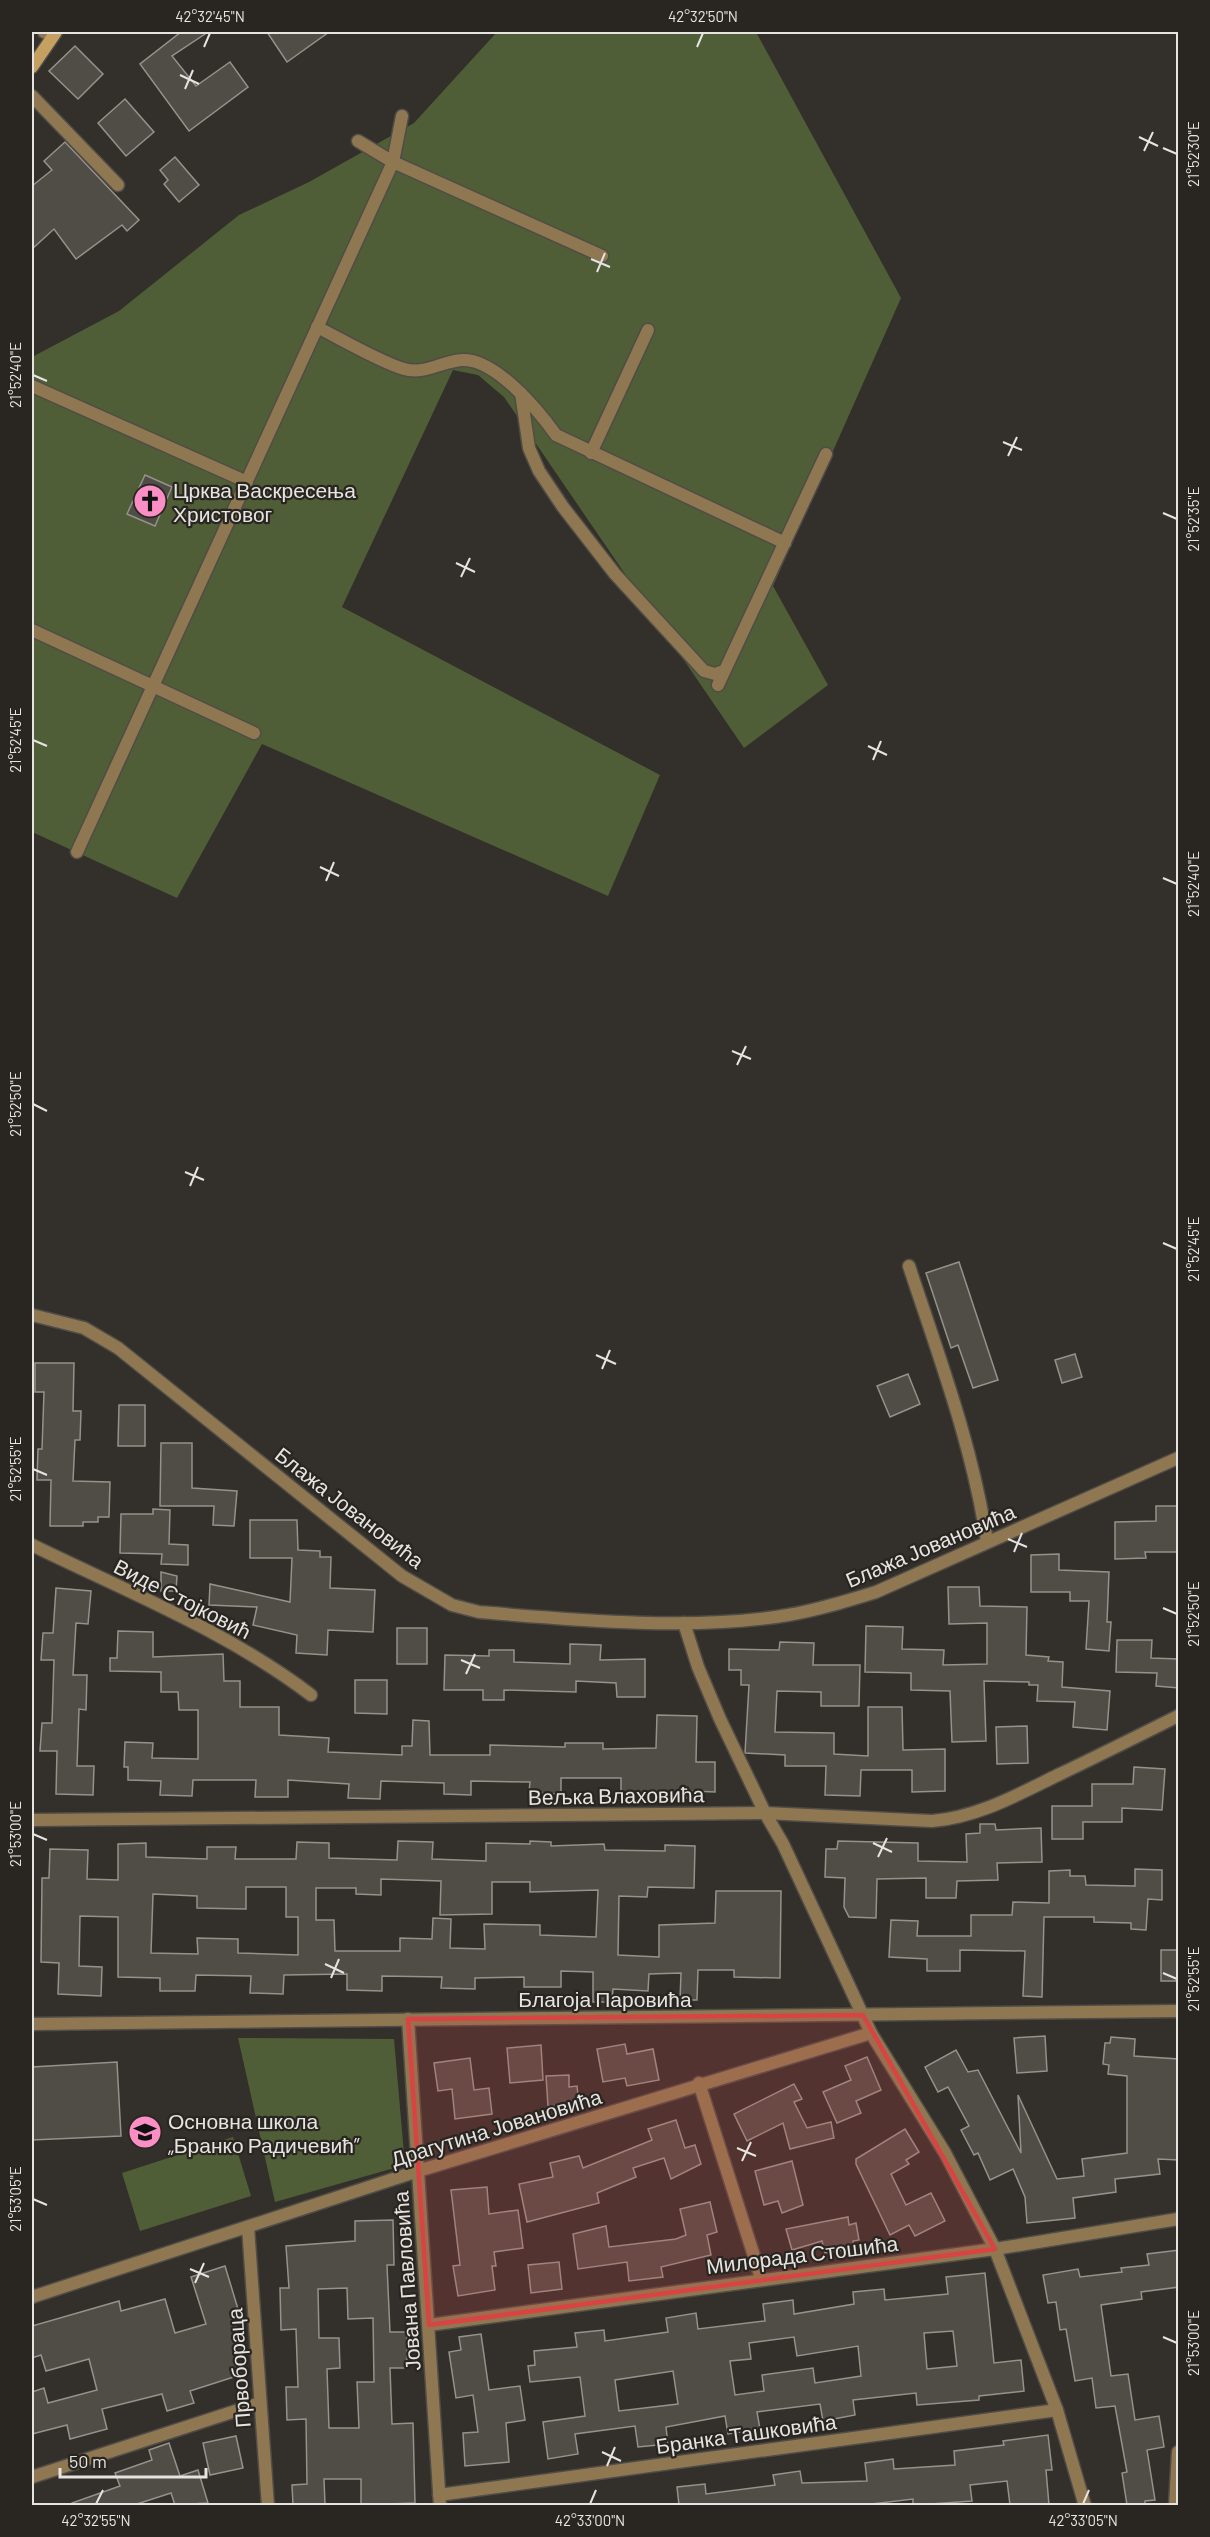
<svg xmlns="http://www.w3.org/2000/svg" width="1210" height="2537" font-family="Barlow,sans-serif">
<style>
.green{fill:#4f5e37}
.building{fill:#504c46;stroke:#95918b;stroke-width:1.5;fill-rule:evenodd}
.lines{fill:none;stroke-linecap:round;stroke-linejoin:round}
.lane-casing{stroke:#504c47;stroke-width:15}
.street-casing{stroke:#504c47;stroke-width:15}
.secondary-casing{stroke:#504c47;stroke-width:15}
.lane{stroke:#8f7851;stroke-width:12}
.street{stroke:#8f7851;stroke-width:12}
.secondary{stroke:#c6a061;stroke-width:12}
.marked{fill:#d84444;fill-opacity:0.2;stroke:#d84444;stroke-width:4.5;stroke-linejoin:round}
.ticks{fill:none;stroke:#e6e4e1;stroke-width:2}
.labels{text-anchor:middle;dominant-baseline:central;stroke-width:4.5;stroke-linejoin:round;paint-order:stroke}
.poi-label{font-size:21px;fill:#e6e4e1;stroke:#292520;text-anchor:start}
.street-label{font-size:21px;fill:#e6e4e1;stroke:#292520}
.neatline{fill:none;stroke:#e6e4e1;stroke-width:2}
.ticks-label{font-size:15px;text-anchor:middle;fill:#e6e4e1}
</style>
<rect width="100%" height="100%" fill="#332f2a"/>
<!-- green -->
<g class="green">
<polygon points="497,32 756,32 901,298 773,586 828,685 744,748 504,397 478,375 453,370 342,607 660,775 608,896 262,744 177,898 32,832 32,357 119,311 239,215 309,182 414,123"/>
<polygon points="238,2038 394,2039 405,2165 275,2202"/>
<polygon points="233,2137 251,2196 140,2231 122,2173"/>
</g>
<!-- building -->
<g class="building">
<polygon points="181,32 208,32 172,56 196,86 230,62 248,87 189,131 140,64"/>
<polygon points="267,32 329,32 287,62"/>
<polygon points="75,46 103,74 78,99 49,71"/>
<polygon points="125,99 154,132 126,156 98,123"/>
<polygon points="65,142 139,220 127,231 122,225 76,259 54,229 32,249 32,186 52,170 44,161"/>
<polygon points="175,157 199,185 179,202 164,184 168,180 160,170"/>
<polygon points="145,475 172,487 155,526 127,514"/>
<polygon points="959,1262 998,1380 973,1388 958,1345 951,1348 926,1273"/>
<polygon points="1075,1354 1082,1377 1062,1383 1055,1360"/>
<polygon points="35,1363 74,1363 73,1411 81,1411 80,1440 75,1440 73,1481 110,1482 109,1517 98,1517 98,1522 83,1522 83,1526 50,1526 51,1480 37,1480 38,1449 42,1449 44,1392 35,1392"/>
<polygon points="908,1374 920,1404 890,1417 877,1386"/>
<polygon points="119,1405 145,1405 145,1446 118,1446"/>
<polygon points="161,1443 192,1443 192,1488 237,1491 234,1526 213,1525 214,1506 160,1506"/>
<polygon points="1156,1506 1179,1506 1179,1552 1145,1552 1146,1558 1115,1559 1115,1522 1156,1521"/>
<polygon points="153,1509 170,1510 169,1544 188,1545 188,1565 161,1564 162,1554 120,1553 121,1514 153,1514"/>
<polygon points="250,1520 297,1520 298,1550 320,1551 320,1557 331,1557 330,1588 375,1590 373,1632 328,1630 327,1655 296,1653 297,1635 253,1625 257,1607 209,1605 210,1584 290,1602 292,1558 250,1558"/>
<polygon points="1059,1554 1059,1570 1109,1572 1107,1622 1111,1622 1109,1651 1086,1649 1089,1601 1070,1601 1070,1592 1031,1592 1031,1555"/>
<polygon points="161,1572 177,1576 176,1591 161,1591"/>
<polygon points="948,1587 979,1587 980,1606 1027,1607 1026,1655 1049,1657 1048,1661 1063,1662 1062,1687 1110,1691 1107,1730 1073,1727 1075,1702 1037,1701 1038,1685 1029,1685 1029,1682 984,1681 986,1741 952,1742 950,1691 911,1690 911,1673 865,1672 866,1626 903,1627 902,1649 944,1650 943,1665 987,1664 987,1623 949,1624"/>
<polygon points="56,1588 91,1591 88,1624 76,1623 73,1675 87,1675 86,1710 79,1709 77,1766 94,1766 93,1795 56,1794 57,1751 40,1751 42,1723 52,1723 54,1660 41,1660 43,1633 53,1633"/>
<rect x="397" y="1628" width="30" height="36"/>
<polygon points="118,1631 153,1632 153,1657 223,1654 224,1681 240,1681 240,1707 279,1707 279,1735 329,1738 328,1752 402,1755 402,1746 412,1746 413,1720 429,1721 430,1755 490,1755 490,1745 565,1747 565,1743 603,1743 603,1749 656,1748 657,1715 697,1716 696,1762 715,1762 715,1792 692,1791 692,1798 676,1798 676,1793 621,1793 621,1778 561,1778 561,1794 529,1793 530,1782 471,1781 471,1795 444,1794 444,1783 381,1781 380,1799 348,1798 349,1784 288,1780 288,1797 255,1797 256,1780 193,1780 192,1796 160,1795 161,1781 128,1780 128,1767 124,1767 125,1742 153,1743 152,1758 198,1759 198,1710 179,1710 178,1692 161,1692 161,1672 110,1671 110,1658 117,1658"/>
<polygon points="1117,1640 1152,1640 1151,1658 1179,1659 1179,1688 1156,1686 1157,1673 1116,1672"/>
<polygon points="780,1642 814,1643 813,1665 860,1665 859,1706 821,1706 821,1692 777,1691 775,1732 834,1733 834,1754 868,1756 868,1707 902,1707 903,1750 945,1749 945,1791 912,1792 912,1770 861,1770 860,1796 825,1795 826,1766 785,1766 785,1755 745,1753 749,1685 741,1685 741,1670 729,1670 729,1649 779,1650"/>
<polygon points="570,1644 601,1645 600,1660 645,1659 645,1697 617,1697 616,1683 576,1681 576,1692 504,1690 504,1700 483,1700 483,1690 444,1690 445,1655 489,1656 489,1650 514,1650 514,1662 570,1664"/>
<polygon points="355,1680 387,1680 387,1714 355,1713"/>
<polygon points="1027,1726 1028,1763 997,1764 996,1727"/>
<polygon points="1134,1767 1165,1769 1162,1810 1122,1808 1122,1822 1083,1822 1083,1839 1052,1839 1052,1806 1092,1806 1092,1784 1133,1784"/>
<polygon points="980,1824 995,1824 996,1830 1041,1828 1042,1862 997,1863 998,1880 957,1881 956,1898 926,1898 926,1878 877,1879 876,1918 849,1917 844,1907 845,1878 825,1877 826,1849 837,1849 838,1841 918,1843 918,1861 967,1862 966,1834 980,1833"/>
<path d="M 398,1841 L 433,1842 L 432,1859 L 486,1861 L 486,1843 L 530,1844 L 530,1841 L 551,1842 L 551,1846 L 604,1844 L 605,1850 L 665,1851 L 665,1845 L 695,1846 L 694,1888 L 648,1887 L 647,1897 L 619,1896 L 618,1955 L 659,1957 L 659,1925 L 715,1923 L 716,1891 L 781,1891 L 780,1978 L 734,1977 L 734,1970 L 698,1970 L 697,2000 L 680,2000 L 681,1973 L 649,1974 L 648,1991 L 613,1989 L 612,2002 L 593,2002 L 593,1972 L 561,1971 L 561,1987 L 524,1987 L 524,1977 L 475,1978 L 475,1989 L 441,1988 L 442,1977 L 382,1976 L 382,1991 L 347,1990 L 347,1974 L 284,1975 L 283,1994 L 250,1993 L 251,1976 L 196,1975 L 195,1991 L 160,1991 L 160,1978 L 118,1977 L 118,1917 L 80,1916 L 79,1966 L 102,1967 L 101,1996 L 58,1994 L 59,1963 L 41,1962 L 42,1878 L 49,1878 L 50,1849 L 88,1850 L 87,1879 L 118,1880 L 118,1844 L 146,1843 L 146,1857 L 207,1859 L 207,1847 L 236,1847 L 235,1859 L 296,1859 L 297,1842 L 329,1843 L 329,1858 L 397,1860 ZM 381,1879 L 441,1881 L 440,1915 L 492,1914 L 492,1882 L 530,1882 L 530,1892 L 598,1890 L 596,1937 L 540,1935 L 540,1925 L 484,1924 L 485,1949 L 450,1948 L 451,1919 L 433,1918 L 432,1939 L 400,1938 L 400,1951 L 335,1951 L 334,1920 L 316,1920 L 316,1888 L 356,1888 L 356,1894 L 381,1895 ZM 246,1887 L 286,1887 L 286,1917 L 298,1917 L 298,1955 L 238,1953 L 238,1939 L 197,1938 L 198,1954 L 151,1953 L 153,1894 L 197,1896 L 197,1908 L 246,1909 Z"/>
<polygon points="1135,1869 1162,1870 1162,1900 1148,1899 1146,1930 1131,1929 1131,1923 1094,1922 1094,1917 1044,1917 1042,1997 1023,1996 1025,1951 960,1950 960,1971 927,1971 927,1959 889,1957 891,1920 918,1921 917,1936 971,1936 971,1915 1012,1915 1013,1902 1049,1903 1049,1871 1070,1870 1070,1876 1085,1876 1086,1885 1135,1886"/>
<rect x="1161" y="1950" width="18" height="31"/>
<polygon points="1045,2036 1047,2071 1017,2073 1014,2038"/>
<polygon points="1111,2037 1135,2039 1134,2056 1179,2059 1179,2160 1158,2159 1160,2174 1115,2179 1116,2192 1073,2198 1075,2218 1027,2223 1025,2197 1013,2169 990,2180 978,2153 974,2155 961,2130 969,2126 948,2087 938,2092 925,2067 956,2050 968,2072 978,2070 1021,2153 1018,2095 1057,2179 1084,2176 1082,2159 1127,2153 1127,2076 1108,2074 1109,2065 1103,2064 1105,2043 1110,2043"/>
<polygon points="625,2044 627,2054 653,2049 659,2080 627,2086 625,2078 603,2082 597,2049"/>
<polygon points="541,2045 543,2080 510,2083 507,2048"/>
<polygon points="867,2057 881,2090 856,2101 861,2113 837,2123 823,2092 851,2080 845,2066"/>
<polygon points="470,2058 474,2090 489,2088 492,2114 455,2119 452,2089 438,2091 434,2063"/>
<polygon points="117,2062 121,2136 32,2140 32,2067"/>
<polygon points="569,2075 569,2087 577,2086 579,2104 548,2106 546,2076"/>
<polygon points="794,2084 802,2099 794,2102 807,2128 831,2122 834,2138 790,2149 783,2123 747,2141 734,2114"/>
<polygon points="676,2120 685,2148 695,2145 701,2164 671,2179 664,2158 633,2168 636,2177 597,2193 599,2203 527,2222 519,2184 553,2177 550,2163 579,2156 583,2168 652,2140 648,2129"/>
<polygon points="905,2129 919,2152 906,2160 909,2164 891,2174 906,2205 931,2193 945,2221 915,2236 909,2225 890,2235 856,2164 856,2159"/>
<polygon points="792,2161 803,2205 782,2213 778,2201 764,2205 755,2171"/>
<polygon points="487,2187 489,2214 518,2210 523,2248 494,2252 496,2266 492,2266 495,2290 458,2296 453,2266 460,2265 451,2190"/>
<polygon points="710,2202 717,2232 707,2235 711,2255 661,2267 663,2277 629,2281 627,2262 578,2269 573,2234 606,2226 609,2247 676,2239 686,2235 680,2209"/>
<polygon points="848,2217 849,2225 856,2223 859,2240 853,2241 854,2248 825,2253 822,2241 792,2250 786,2229"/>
<path d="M 393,2220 L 394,2265 L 387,2265 L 390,2332 L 407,2332 L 407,2368 L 390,2368 L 392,2424 L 413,2423 L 415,2503 L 361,2505 L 361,2479 L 324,2479 L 325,2505 L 293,2505 L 292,2485 L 307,2484 L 306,2419 L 287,2420 L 286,2387 L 298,2387 L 296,2329 L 281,2330 L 280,2288 L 289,2288 L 286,2246 L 355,2241 L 355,2221 ZM 347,2288 L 348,2319 L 373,2318 L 374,2382 L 357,2382 L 359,2428 L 329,2428 L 327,2369 L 340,2368 L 339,2338 L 319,2338 L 318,2289 Z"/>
<polygon points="1179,2250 1179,2287 1141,2292 1142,2299 1101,2305 1111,2376 1128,2374 1135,2420 1159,2416 1164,2447 1147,2450 1155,2500 1145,2501 1145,2505 1127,2505 1122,2473 1127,2472 1115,2406 1096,2408 1092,2378 1075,2381 1066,2329 1060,2330 1056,2302 1048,2303 1043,2275 1078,2269 1080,2277 1122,2272 1121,2268 1149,2265 1147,2254"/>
<polygon points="559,2262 562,2289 531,2293 528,2265"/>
<polygon points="225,2266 238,2309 231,2311 244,2353 235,2356 240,2375 190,2391 194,2403 167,2411 162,2394 102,2409 107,2429 70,2439 67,2425 32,2434 32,2392 44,2388 48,2403 97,2390 89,2359 46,2371 41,2355 32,2358 32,2326 119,2301 121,2311 165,2299 175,2333 206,2324 191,2277"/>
<path d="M 985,2273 L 994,2363 L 1021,2360 L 1024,2391 L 979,2396 L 979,2400 L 917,2405 L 916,2393 L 853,2400 L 855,2415 L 823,2421 L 820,2404 L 757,2412 L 760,2429 L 728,2434 L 725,2416 L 666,2427 L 668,2444 L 638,2447 L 635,2426 L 575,2434 L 578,2454 L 548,2459 L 543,2422 L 585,2416 L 580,2377 L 530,2382 L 528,2366 L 535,2365 L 534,2351 L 577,2347 L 575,2333 L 604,2330 L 605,2341 L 668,2332 L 666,2318 L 696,2313 L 698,2329 L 765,2321 L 763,2304 L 793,2300 L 794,2314 L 854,2304 L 853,2292 L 884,2289 L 885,2300 L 948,2294 L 946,2277 ZM 953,2331 L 957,2366 L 927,2369 L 924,2333 ZM 794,2337 L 797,2356 L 858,2346 L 861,2376 L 815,2383 L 813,2368 L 762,2375 L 764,2391 L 735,2395 L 730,2361 L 751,2359 L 749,2343 ZM 673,2371 L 678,2404 L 619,2411 L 615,2380 Z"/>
<polygon points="481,2334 489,2390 520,2386 525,2420 506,2423 509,2462 465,2466 463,2433 478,2432 473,2395 456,2398 449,2352 461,2350 459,2337"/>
<polygon points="1048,2435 1052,2470 1046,2470 1049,2505 1010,2505 1007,2481 970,2485 972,2501 917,2505 913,2505 913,2499 863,2505 679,2505 677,2487 705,2484 706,2494 775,2485 773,2475 800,2471 802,2483 867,2481 865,2463 893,2459 894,2469 955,2465 954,2451 1004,2445 1003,2441"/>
<polygon points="236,2436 243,2468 210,2475 203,2443"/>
<polygon points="169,2443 180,2476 198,2470 208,2503 175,2505 171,2493 134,2505 72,2505 72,2503 120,2486 115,2473 152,2460 149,2450"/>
</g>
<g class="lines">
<!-- lane casing -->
<g class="lane-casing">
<g id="lane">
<polyline points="358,141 393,162 602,256"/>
<path d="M 317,327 C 341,339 380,362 404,369 C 424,375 443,361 462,360 C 495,358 539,411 556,435 L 785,543"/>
<polyline points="32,386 247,482"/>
<polyline points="521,393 529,448 539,471 563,507 615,574 704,671 715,674 724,671"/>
<polyline points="591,453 648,330"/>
<polyline points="32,630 254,733"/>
<polyline points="718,685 826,454"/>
<polyline points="77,852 393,162 402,116"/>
<path d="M 909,1266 C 939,1357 973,1447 987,1542"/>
</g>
</g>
<!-- street casing -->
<g class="street-casing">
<g id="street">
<polyline points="44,32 54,34"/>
<polyline points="32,96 118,185"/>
<path d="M 32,1315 L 84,1328 L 118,1348 L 402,1576 L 452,1605 L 479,1612 C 574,1620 694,1631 788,1615 C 818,1610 847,1601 876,1592 L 1178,1458"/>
<path d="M 32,1545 C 126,1591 227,1631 311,1695"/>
<polyline points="684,1623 698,1667 720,1719 765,1813 783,1844 871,2033 945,2153 995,2249 1057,2410 1085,2506"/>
<path d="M 32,1820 L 765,1813 L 932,1821 C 978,1817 1017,1795 1058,1775 C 1098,1756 1138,1736 1178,1716"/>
<polyline points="408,2019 440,2506"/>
<polyline points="32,2024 1178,2011"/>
<polyline points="699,2083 761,2278"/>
<polyline points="248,2227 268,2506"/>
<polyline points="32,2297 418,2171 871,2033"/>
<polyline points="429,2325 995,2249 1178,2219"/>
<polyline points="32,2477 260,2403"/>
<polyline points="439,2495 1057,2410"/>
<polyline points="1175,2506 1178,2452"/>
</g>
</g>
<!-- secondary casing -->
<g class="secondary-casing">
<polyline id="secondary" points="32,67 56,32"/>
</g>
<!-- lane -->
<use href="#lane" class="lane"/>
<!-- street -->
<use href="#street" class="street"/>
<!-- secondary -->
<use href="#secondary" class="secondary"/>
</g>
<!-- marked area -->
<path class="marked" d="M 863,2015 L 995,2249 L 429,2325 L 408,2019 Z"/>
<!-- ticks -->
<path class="ticks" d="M 204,47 L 210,33M 697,47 L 703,33M 180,75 L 199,84M 185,89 L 193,70M 1139,137 L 1158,146M 1163,148 L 1177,154M 1144,151 L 1153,132M 591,259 L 610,267M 597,272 L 605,253M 33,375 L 47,381M 1003,442 L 1022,450M 1008,456 L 1017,437M 1163,513 L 1177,519M 456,563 L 475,572M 461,577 L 470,558M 33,740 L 47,746M 868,746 L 887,755M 873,760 L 881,741M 320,867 L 339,876M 1163,878 L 1177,884M 326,881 L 334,862M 732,1051 L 751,1059M 737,1065 L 746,1046M 33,1104 L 47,1111M 185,1172 L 204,1180M 190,1186 L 198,1167M 1163,1243 L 1177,1249M 596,1355 L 616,1364M 602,1369 L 610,1350M 33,1469 L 47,1475M 1008,1539 L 1027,1547M 1014,1552 L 1022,1533M 1163,1608 L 1177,1614M 461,1660 L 480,1668M 466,1674 L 475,1654M 33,1834 L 47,1840M 873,1843 L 892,1852M 878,1857 L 887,1838M 325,1964 L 344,1973M 1163,1973 L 1177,1979M 331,1978 L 339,1959M 737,2148 L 756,2156M 742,2161 L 751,2142M 33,2199 L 47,2205M 190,2269 L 209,2277M 195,2283 L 204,2263M 1163,2337 L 1177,2343M 602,2452 L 621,2461M 607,2466 L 615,2447M 96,2504 L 103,2490M 590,2504 L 596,2490M 1083,2504 L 1089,2490"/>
<!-- icons -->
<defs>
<g id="church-disc" transform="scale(1.725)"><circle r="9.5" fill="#fb8fc5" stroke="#292520"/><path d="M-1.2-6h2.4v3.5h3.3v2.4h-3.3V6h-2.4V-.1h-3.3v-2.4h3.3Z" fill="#111"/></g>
<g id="school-disc" transform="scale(1.725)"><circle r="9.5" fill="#fb8fc5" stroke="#292520"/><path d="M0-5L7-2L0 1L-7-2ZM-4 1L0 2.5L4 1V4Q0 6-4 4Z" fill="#111"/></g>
</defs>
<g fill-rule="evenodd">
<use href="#church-disc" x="150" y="501"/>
<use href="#school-disc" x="145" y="2132"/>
</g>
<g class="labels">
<!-- poi labels -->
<g class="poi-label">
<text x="173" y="489">Црква Васкресења<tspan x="173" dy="24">Христовог</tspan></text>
<text x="168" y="2120">Основна школа<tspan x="168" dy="24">„Бранко Радичевић”</tspan></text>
</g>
<!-- street labels -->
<g class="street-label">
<text transform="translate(350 1507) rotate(38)">Блажа Јовановића</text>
<text transform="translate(930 1545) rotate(-23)">Блажа Јовановића</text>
<text transform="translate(183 1598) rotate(27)">Виде Стојковић</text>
<text transform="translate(616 1795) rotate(-1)">Вељка Влаховића</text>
<text x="605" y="1998">Благоја Паровића</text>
<text transform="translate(496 2127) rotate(-17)">Драгутина Јовановића</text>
<text transform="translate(802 2254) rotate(-7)">Милорада Стошића</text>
<text transform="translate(406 2281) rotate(-94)">Јована Павловића</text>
<text transform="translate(238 2368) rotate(-94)">Првобораца</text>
<text transform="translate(746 2433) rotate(-8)">Бранка Ташковића</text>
</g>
</g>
<!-- border -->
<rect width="1210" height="2537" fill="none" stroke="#292520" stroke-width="66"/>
<!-- scale -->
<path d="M60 2468v9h146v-9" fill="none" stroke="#e6e4e1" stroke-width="3"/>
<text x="69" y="2468" font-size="18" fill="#e6e4e1" stroke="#292520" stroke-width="4.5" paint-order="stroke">50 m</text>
<rect x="33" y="33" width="1144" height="2471" class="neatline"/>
<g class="ticks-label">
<text x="210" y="22">42°32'45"N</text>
<text x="703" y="22">42°32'50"N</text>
<text transform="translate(1194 154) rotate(-90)" y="5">21°52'30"E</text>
<text transform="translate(16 375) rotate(-90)" y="5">21°52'40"E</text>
<text transform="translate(1194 519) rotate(-90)" y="5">21°52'35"E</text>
<text transform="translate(16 740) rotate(-90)" y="5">21°52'45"E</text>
<text transform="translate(1194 884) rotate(-90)" y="5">21°52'40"E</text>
<text transform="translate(16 1104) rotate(-90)" y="5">21°52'50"E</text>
<text transform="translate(1194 1249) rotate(-90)" y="5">21°52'45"E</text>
<text transform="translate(16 1469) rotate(-90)" y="5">21°52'55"E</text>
<text transform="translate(1194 1614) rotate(-90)" y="5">21°52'50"E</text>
<text transform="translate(16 1834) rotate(-90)" y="5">21°53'00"E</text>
<text transform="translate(1194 1979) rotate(-90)" y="5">21°52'55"E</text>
<text transform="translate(16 2199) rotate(-90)" y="5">21°53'05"E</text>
<text transform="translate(1194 2343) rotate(-90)" y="5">21°53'00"E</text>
<text x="96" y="2526">42°32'55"N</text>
<text x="590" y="2526">42°33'00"N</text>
<text x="1083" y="2526">42°33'05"N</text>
</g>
</svg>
